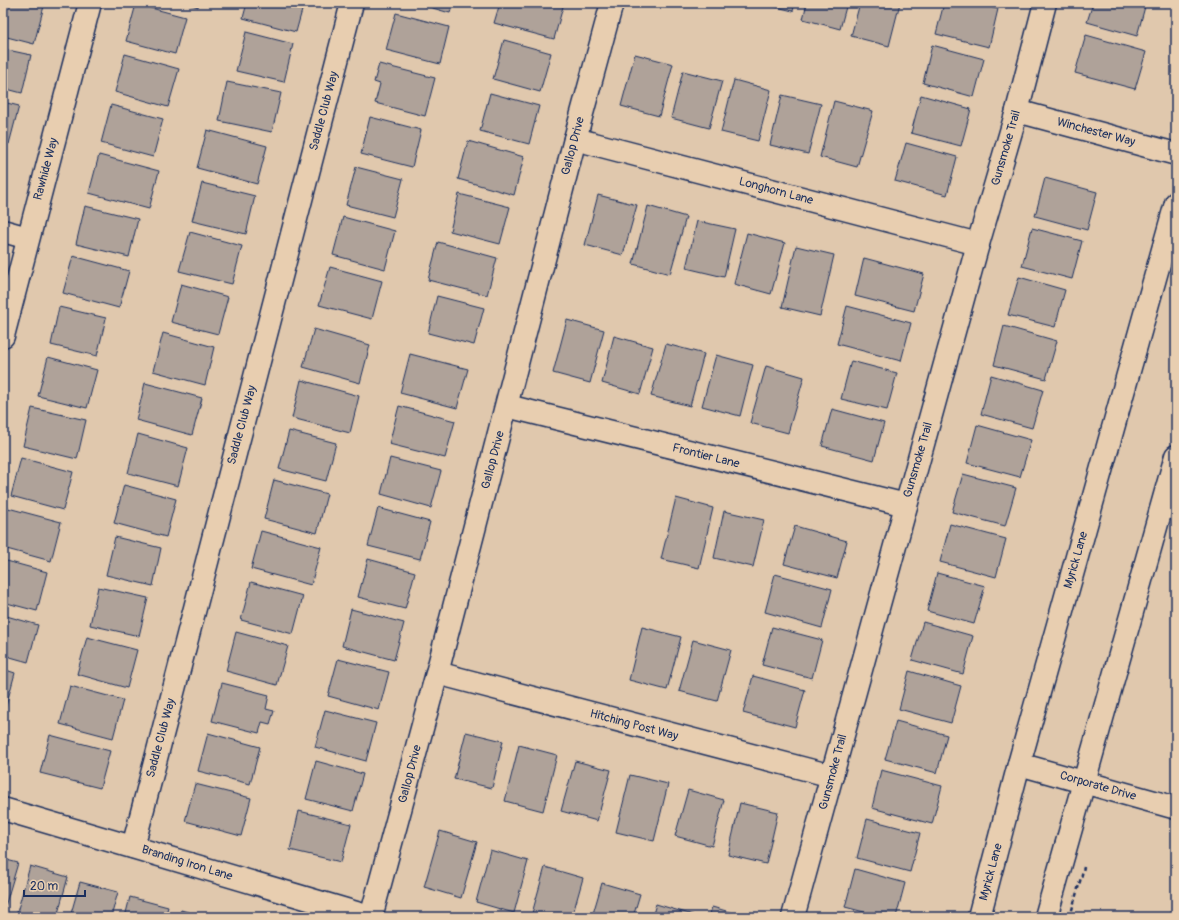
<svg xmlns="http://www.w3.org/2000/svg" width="1179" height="920" font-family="Pangolin,sans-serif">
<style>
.building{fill:#afa299;stroke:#1b2f5e}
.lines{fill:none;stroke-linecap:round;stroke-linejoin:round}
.street-casing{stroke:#1b2f5e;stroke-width:25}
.secondary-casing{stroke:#1b2f5e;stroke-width:25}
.path{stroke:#1b2f5e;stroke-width:2.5;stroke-dasharray:4 3;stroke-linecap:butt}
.street{stroke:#e8ceb0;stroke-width:22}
.secondary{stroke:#e8ceb0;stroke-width:22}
.labels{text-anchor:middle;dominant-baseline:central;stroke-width:3;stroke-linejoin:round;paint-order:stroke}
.street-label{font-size:12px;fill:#1b2f5e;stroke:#e8ceb0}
</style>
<rect width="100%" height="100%" fill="#e0c8ad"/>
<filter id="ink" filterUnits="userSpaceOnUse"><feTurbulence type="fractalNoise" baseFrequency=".025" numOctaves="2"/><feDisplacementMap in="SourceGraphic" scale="8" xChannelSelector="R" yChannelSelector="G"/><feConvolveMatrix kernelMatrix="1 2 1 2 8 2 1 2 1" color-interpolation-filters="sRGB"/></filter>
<g filter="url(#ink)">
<!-- building -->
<g class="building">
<polygon points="3,3 31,3 44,6 34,44 3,36"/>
<polygon points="185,3 199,3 198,7"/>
<polygon points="247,3 304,3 296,32 243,18"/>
<polygon points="415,3 453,3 450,13"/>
<polygon points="500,3 564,3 554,39 494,23"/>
<polygon points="760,3 795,3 793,11"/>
<polygon points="807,3 847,3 840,29 803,19"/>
<polygon points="860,3 900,3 889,46 851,36"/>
<polygon points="944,3 973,3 998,9 989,47 936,34"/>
<polygon points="1093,3 1146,3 1137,36 1087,22"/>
<polygon points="136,4 185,17 175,54 126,41"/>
<polygon points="396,13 449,27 440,64 386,50"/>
<polygon points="246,32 293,44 284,82 236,71"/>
<polygon points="1086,35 1146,52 1135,89 1075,73"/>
<polygon points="504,40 551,53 540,92 493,79"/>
<polygon points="932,45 984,59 974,97 923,83"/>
<polygon points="3,49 31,55 22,93 3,88"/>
<polygon points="125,54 179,69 168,107 115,92"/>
<polygon points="635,54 673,64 659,116 621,106"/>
<polygon points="379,64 435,78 425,116 375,103 380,84 374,82"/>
<polygon points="683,71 722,81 709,128 671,118"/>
<polygon points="734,80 771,90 758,141 721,132"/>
<polygon points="227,82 281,93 272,132 219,121"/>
<polygon points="490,93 539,106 529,144 480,131"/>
<polygon points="782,95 821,104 808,154 770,145"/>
<polygon points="921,95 971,109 961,146 911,133"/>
<polygon points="834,101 873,111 857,167 820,157"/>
<polygon points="3,102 19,106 9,144 3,142"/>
<polygon points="111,105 163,119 153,157 101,143"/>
<polygon points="370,117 421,130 412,167 361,154"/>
<polygon points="207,130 267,146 257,184 197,168"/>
<polygon points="468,141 524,157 514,195 458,179"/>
<polygon points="906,143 957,157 947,195 895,181"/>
<polygon points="99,155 159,171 149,209 89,193"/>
<polygon points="356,167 403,179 393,217 346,205"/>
<polygon points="1045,178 1097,192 1087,230 1035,216"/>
<polygon points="202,183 255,196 246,234 192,221"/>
<polygon points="459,194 510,207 500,244 450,231"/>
<polygon points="598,195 637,205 623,255 585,245"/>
<polygon points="85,206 138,219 129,257 76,244"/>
<polygon points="648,206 686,217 670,274 633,264"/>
<polygon points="343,217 395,231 385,269 333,255"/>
<polygon points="697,221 735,229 724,277 686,268"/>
<polygon points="1032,228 1082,241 1072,279 1022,266"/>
<polygon points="190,232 242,246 232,284 179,271"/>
<polygon points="747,233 785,243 771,294 734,284"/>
<polygon points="438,242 497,258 487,295 428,280"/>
<polygon points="796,246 834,255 820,316 782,307"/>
<polygon points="73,256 129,271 119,308 63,293"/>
<polygon points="864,258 924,274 914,311 855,296"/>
<polygon points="330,267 382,281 372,319 319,305"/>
<polygon points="1019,277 1065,290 1055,327 1008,315"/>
<polygon points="181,284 228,297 218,334 171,322"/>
<polygon points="437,296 484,308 474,345 428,333"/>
<polygon points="847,306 911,323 901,361 837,344"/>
<polygon points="59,307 106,318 97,356 51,345"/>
<polygon points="567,320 604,330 590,383 553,373"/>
<polygon points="1004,326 1057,341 1046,379 994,365"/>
<polygon points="314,329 370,345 360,383 303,367"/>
<polygon points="163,333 214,347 205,385 153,371"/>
<polygon points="614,336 653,347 640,394 602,383"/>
<polygon points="666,344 704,354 690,406 651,396"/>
<polygon points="410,354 468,369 457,408 400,393"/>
<polygon points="716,355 753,365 740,416 702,406"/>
<polygon points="48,357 97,370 87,408 38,396"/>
<polygon points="851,361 897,373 887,410 841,399"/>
<polygon points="766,366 804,377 788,433 750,423"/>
<polygon points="991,375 1043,390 1032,428 981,414"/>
<polygon points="301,380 359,396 350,433 292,418"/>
<polygon points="145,383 202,398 192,435 136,420"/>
<polygon points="399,406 455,421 445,458 389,444"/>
<polygon points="32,408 86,420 77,459 23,446"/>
<polygon points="832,409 884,423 874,460 822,446"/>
<polygon points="977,425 1031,440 1020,477 967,463"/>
<polygon points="289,431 336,443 326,481 279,469"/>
<polygon points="138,434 188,448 178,486 128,473"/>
<polygon points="21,458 73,472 63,510 11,496"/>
<polygon points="390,458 441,471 431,508 381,494"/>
<polygon points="963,474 1016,488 1005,526 952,512"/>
<polygon points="274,480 327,494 317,533 264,519"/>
<polygon points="124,485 176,499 166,537 114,523"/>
<polygon points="676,498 713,508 699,568 661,559"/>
<polygon points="8,508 61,522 51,561 3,548 3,526"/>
<polygon points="378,508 430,522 420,559 368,546"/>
<polygon points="724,511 764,520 753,567 714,558"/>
<polygon points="950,524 1006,539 996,577 940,562"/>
<polygon points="795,526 847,541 837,578 784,564"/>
<polygon points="261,531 321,547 311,585 251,569"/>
<polygon points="115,537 161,548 153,586 106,575"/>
<polygon points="368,559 415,572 405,609 358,597"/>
<polygon points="3,560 47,572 37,611 3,602"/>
<polygon points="937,573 985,586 974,624 927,611"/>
<polygon points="775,574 832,589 822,628 765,612"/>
<polygon points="251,582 303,596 293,634 241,620"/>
<polygon points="98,587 148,598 139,636 90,625"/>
<polygon points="351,609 404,623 394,660 342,646"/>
<polygon points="3,615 38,625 28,662 3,655"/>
<polygon points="923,622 973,636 963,674 912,660"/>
<polygon points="642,627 681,637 667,690 629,680"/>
<polygon points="772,627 822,640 812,678 762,665"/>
<polygon points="236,632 288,646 277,685 226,671"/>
<polygon points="87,637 137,650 127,688 77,674"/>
<polygon points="693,640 731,650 717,701 679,691"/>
<polygon points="338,659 389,672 379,710 328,696"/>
<polygon points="3,669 15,673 5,710 3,709"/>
<polygon points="909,671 961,686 951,723 899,709"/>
<polygon points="753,676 805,690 795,727 743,713"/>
<polygon points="222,683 269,695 266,709 274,711 270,724 262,722 259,733 212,721"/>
<polygon points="70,686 123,700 113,738 60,724"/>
<polygon points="325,710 376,723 366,761 315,747"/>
<polygon points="896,721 947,735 937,773 885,759"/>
<polygon points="3,723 6,723 3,736"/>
<polygon points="466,732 503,741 492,788 454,779"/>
<polygon points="208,733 260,747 250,784 198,771"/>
<polygon points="50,735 110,751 100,788 40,773"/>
<polygon points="519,745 557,755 543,811 505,801"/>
<polygon points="316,761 363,774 353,811 306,799"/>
<polygon points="575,761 611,770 597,821 561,811"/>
<polygon points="881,770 942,786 932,824 872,808"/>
<polygon points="630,775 668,784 654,841 616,832"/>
<polygon points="195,784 251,798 241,836 185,821"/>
<polygon points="688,790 724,800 712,846 675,836"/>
<polygon points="740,803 778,812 766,864 728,855"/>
<polygon points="299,811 351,824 341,862 290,850"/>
<polygon points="867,819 920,833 910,872 857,858"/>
<polygon points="440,831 477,842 461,898 424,887"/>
<polygon points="490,850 528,861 514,913 476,902"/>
<polygon points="3,859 18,863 4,910 3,910"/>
<polygon points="30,866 68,877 57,917 16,916"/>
<polygon points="545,867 583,878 572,917 531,917"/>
<polygon points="855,869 905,883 896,917 883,917 845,907"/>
<polygon points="80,882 118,892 111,917 70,917"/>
<polygon points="602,883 640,894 633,917 592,917"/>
<polygon points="130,897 168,907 165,917 125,917"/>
<polygon points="656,904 693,915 693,917 652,917"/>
<polygon points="712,907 748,917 709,917"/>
<polygon points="181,910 205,917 179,917"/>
</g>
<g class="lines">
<!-- street casing -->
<g class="street-casing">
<g id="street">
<polyline points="1017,111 1176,154"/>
<polyline points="575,139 978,244"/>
<polyline points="3,231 28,238"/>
<polyline points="3,336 90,3"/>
<polyline points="507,406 906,505"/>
<polyline points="437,673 832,776"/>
<polyline points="1019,764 1176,808"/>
<polyline points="3,809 370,917"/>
<polyline points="133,847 352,3"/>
<polyline points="371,917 437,673 575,139 612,3"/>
<polyline points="793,917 978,244 1017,111 1045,3"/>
</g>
</g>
<!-- secondary casing -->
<g class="secondary-casing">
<g id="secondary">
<polyline points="979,917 1019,764 1176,203"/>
<polyline points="1046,917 1176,456"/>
</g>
</g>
<!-- path -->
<polyline class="path" points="1070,917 1084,867"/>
<!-- street -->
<use href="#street" class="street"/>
<!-- secondary -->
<use href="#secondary" class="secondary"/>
</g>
</g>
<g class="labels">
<!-- street labels -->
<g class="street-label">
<text transform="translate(324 111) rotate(-75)">Saddle Club Way</text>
<text transform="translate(1096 132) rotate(15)">Winchester Way</text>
<text transform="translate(573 146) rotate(-75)">Gallop Drive</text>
<text transform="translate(1006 148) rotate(-74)">Gunsmoke Trail</text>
<text transform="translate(46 169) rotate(-75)">Rawhide Way</text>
<text transform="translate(776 191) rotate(15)">Longhorn Lane</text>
<text transform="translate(242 425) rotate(-75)">Saddle Club Way</text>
<text transform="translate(706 456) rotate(14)">Frontier Lane</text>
<text transform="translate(493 460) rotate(-75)">Gallop Drive</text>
<text transform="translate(918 460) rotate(-74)">Gunsmoke Trail</text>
<text transform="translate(1076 560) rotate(-74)">Myrick Lane</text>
<text transform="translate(634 725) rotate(15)">Hitching Post Way</text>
<text transform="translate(161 738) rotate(-75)">Saddle Club Way</text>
<text transform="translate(833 772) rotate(-75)">Gunsmoke Trail</text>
<text transform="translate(410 774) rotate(-75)">Gallop Drive</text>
<text transform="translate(1098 786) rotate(16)">Corporate Drive</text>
<text transform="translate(187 863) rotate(17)">Branding Iron Lane</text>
<text transform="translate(991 872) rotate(-75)">Myrick Lane</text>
</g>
</g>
<!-- margin -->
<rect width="1179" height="920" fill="none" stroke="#e8ceb0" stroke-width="16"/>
<rect x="8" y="8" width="1163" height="904" fill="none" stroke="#1b2f5e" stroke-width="1.5" filter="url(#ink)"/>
<!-- scale -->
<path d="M24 890v6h61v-6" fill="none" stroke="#1b2f5e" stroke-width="2"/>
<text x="30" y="890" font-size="12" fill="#1b2f5e" stroke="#e8ceb0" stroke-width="3" paint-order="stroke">20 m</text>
</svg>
